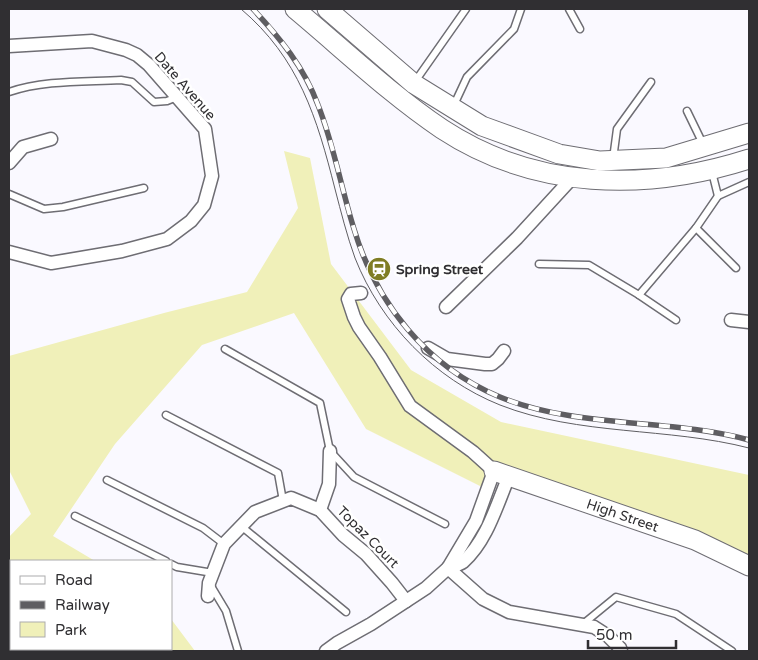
<svg xmlns="http://www.w3.org/2000/svg" width="758" height="660" font-family="'Varela Round',sans-serif">
<style>
.green{fill:#f0f0b9}
.lines{fill:none;stroke-linecap:round;stroke-linejoin:round}
.lane-casing{stroke:#6e6d73;stroke-width:9}
.street-casing{stroke:#6e6d73;stroke-width:15}
.secondary-casing{stroke:#6e6d73;stroke-width:21}
.lane{stroke:#fff;stroke-width:6}
.street{stroke:#fff;stroke-width:12}
.secondary{stroke:#fff;stroke-width:19}
.tram{stroke:#5f5e62;stroke-width:1}
.rail-casing{stroke:#5f5e62;stroke-width:5.5}
.rail{stroke:#fff;stroke-width:4;stroke-dasharray:11;stroke-linecap:butt}
.labels{text-anchor:middle;dominant-baseline:central;stroke-width:5;stroke-linejoin:round;paint-order:stroke}
.street-label{font-size:14px;fill:#302f32;stroke:#fff}
.poi-label{font-size:14px;font-weight:bold;fill:#302f32;stroke:#fff;text-anchor:start}
</style>
<rect width="100%" height="100%" fill="#faf9ff"/>
<!-- green -->
<polygon class="green" points="284,151 310,158 331,264 411,370 501,422 749,475 749,567 495,471 484,488 366,429 294,313 202,345 115,444 53,536 95,561 11,561 11,649 171,649 171,619 195,651 9,651 9,537 31,514 9,470 9,356 164,313 247,292 298,208"/>
<g class="lines">
<!-- lane casing -->
<g class="lane-casing">
<g id="lane">
<polyline points="569,9 580,29"/>
<polyline points="414,83 466,9"/>
<path d="M 9,92 C 44,80 84,82 121,80 L 132,82 L 154,102 L 167,101 L 177,97"/>
<polyline points="453,107 467,77 514,29 521,9"/>
<polyline points="687,111 704,146"/>
<polyline points="613,159 617,129 651,82"/>
<polyline points="712,172 718,196 749,182"/>
<polyline points="9,194 44,209 63,207 144,188"/>
<polyline points="718,196 696,228 736,268"/>
<polyline points="539,264 589,265 639,295"/>
<polyline points="676,320 639,295 696,228"/>
<polyline points="225,349 320,403 330,451 354,477 445,524"/>
<polyline points="166,415 278,473 283,501"/>
<polyline points="107,480 203,528 224,544"/>
<polyline points="75,516 166,561"/>
<polyline points="241,526 346,612"/>
<polyline points="171,564 177,567 213,573"/>
<polyline points="211,586 226,611 238,651"/>
<polyline points="583,624 616,597 676,614 732,651"/>
</g>
</g>
<!-- street casing -->
<g class="street-casing">
<g id="street">
<polyline points="9,46 92,41 126,50 137,55 149,65 205,129 212,176 204,205 191,221 167,239 122,251 51,263 9,252"/>
<polyline points="9,163 23,147 51,139"/>
<polyline points="446,307 517,238 573,177"/>
<polyline points="731,320 749,322"/>
<polyline points="428,348 447,359 485,364 492,364 498,359 504,351"/>
<polyline points="320,510 329,484 330,451"/>
<polyline points="448,568 483,599 509,612 594,627 608,636 620,648 621,651"/>
<path d="M 448,568 C 453,566 459,565 463,562 C 487,541 497,504 509,476"/>
<polyline points="208,596 209,583 224,544 255,512 291,498 320,510 343,535 366,554 392,583 406,601"/>
<polyline points="326,651 337,643 371,624 426,588 448,568 476,521 494,471 473,452 410,406 380,357 359,327 354,317 348,299 351,294 361,293"/>
</g>
</g>
<!-- secondary casing -->
<g class="secondary-casing">
<g id="secondary">
<path d="M 295,9 C 343,49 390,94 442,129 C 535,190 646,192 749,159"/>
<polyline points="327,9 414,84 482,126 559,154 600,161 666,158 749,133"/>
<path id="s1" d="M 494,471 L 695,540 L 749,566"/>
</g>
</g>
<!-- lane -->
<use href="#lane" class="lane"/>
<!-- street -->
<use href="#street" class="street"/>
<!-- secondary -->
<use href="#secondary" class="secondary"/>
<!-- tram -->
<path class="tram" d="M 241,9 C 299,58 317,118 335,189 C 341,212 347,236 355,258 C 381,324 435,379 500,405 C 579,436 668,427 749,448"/>
<!-- rail casing -->
<g class="rail-casing">
<path id="rail" d="M 253,9 C 280,38 304,67 318,105 C 334,145 341,188 354,229 C 376,303 427,367 500,397 C 579,429 668,418 749,440"/>
</g>
<!-- rail -->
<use href="#rail" class="rail"/>
</g>
<!-- icons -->
<defs>
<g id="station-disc" transform="scale(1.25)"><circle r="9.5" fill="#7f7d24" stroke="#fff"/><path d="M-3-6H3Q5-6 5-4V2Q5 4 3 4L4.5 6H3L1.5 4h-3L-3 6H-4.5L-3 4Q-5 4-5 2V-4Q-5-6-3-6ZM-3.5-4v3h7v-3ZM-3.5 1v1.5H-2V1ZM2 1v1.5H3.5V1Z" fill="#fff"/></g>
</defs>
<g fill-rule="evenodd">
<use href="#station-disc" x="379" y="269"/>
</g>
<g class="labels">
<!-- street labels -->
<g class="street-label">
<text transform="translate(185 86) rotate(49)">Date Avenue</text>
<text stroke="none"><textPath href="#s1" startOffset="136">High Street</textPath></text>
<text transform="translate(368 537) rotate(45)">Topaz Court</text>
</g>
<!-- poi labels -->
<g class="poi-label">
<text x="396" y="269">Spring Street</text>
</g>
</g>
<!-- border -->
<rect width="758" height="660" fill="none" stroke="#302f32" stroke-width="20"/>
<!-- legend -->
<rect x="10" y="560" width="162" height="90" fill="#ffffff" stroke="#acacad"/>
<rect x="20" y="576" width="25" height="8" fill="#ffffff" stroke="#acacad"/>
<text x="55" y="585" font-size="15" fill="#302f32">Road</text>
<rect x="20" y="601" width="25" height="8" fill="#5f5e62" stroke="#acacad"/>
<text x="55" y="610" font-size="15" fill="#302f32">Railway</text>
<rect x="20" y="622" width="25" height="15" fill="#f0f0b9" stroke="#acacad"/>
<text x="55" y="635" font-size="15" fill="#302f32">Park</text>
<!-- scale -->
<path d="M588 640v8h88v-8" fill="none" stroke="#302f32" stroke-width="2.5"/>
<text x="596" y="640" font-size="15" fill="#302f32" stroke="#ffffff" stroke-width="4" paint-order="stroke">50 m</text>
</svg>
